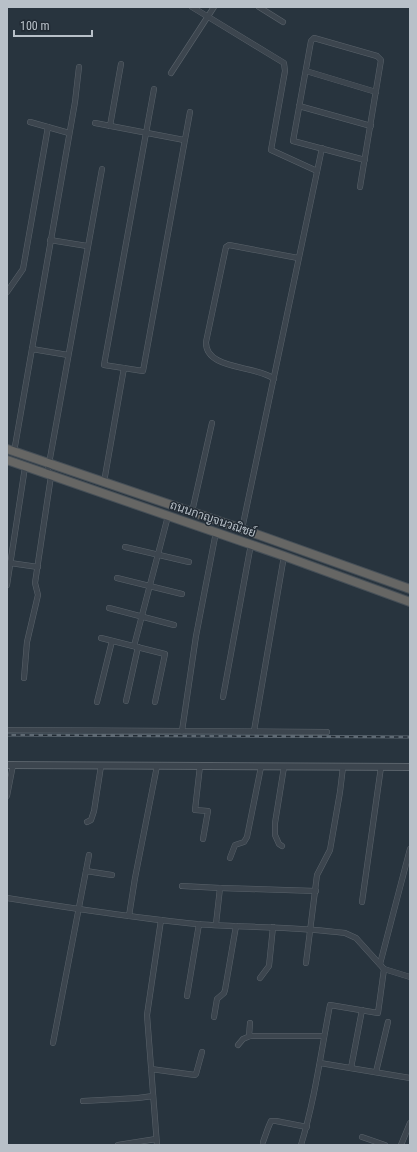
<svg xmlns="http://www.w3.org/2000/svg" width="417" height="1152" font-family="'Roboto Condensed',Sarabun,sans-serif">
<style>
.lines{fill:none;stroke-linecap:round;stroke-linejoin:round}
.minor-casing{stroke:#5a636b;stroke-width:6}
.tertiary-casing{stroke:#5a636b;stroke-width:8}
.trunk-casing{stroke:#475058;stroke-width:10}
.minor{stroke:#3c454e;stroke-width:5}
.tertiary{stroke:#3c454e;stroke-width:6}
.trunk{stroke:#666664;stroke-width:8}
.rail-casing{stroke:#5f6a74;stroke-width:3}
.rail{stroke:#212a33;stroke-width:1.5;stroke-dasharray:4.5;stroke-linecap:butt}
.labels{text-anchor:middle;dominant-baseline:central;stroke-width:3;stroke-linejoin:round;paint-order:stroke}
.street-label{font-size:12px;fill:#b8c0c8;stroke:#212a33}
</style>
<rect width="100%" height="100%" fill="#28343e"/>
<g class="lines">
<!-- minor casing -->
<g class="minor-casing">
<g id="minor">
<polyline points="192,7 284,63 285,71 271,150 317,171"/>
<polyline points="259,7 283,22"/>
<polyline points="306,71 376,92"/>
<polyline points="171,73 214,7"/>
<polyline points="154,89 104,365 143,371 190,112"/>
<polyline points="299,106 371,126"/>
<polyline points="30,122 69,133"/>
<polyline points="95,123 184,140"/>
<polyline points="110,126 121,64"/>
<polyline points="360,187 381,60 377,56 314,38 311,41 293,141 365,160"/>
<polyline points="50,240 87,246"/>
<polyline points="7,292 23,269 48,127"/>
<polyline points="32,349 68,355"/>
<path d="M 274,379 C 256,365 205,370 206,342 L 226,247 L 229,245 L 298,258"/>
<polyline points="14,452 75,102 79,67"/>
<polyline points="47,475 102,169"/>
<polyline points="104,482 124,368"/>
<polyline points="192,512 212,423"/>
<polyline points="242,529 322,148"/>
<polyline points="216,532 196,636 182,731 327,732"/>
<polyline points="125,547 189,562"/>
<polyline points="10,563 38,567"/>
<polyline points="117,578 182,594"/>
<polyline points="7,585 25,467"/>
<polyline points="109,608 174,625"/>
<polyline points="101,638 165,654 155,702"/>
<polyline points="134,646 168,516"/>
<polyline points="24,678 27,642 38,595 35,583 51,476"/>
<polyline points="223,697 251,544"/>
<polyline points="126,701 138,647"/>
<polyline points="97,702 112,641"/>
<polyline points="7,730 182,731"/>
<polyline points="254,731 284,556"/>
<polyline points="200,766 195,810 208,811 203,839"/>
<polyline points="7,796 13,765"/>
<polyline points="87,822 91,820 94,811 101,766"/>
<polyline points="282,846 279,844 275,835 275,823 284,767"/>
<polyline points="230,858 235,845 244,842 247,837 261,767"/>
<polyline points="86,871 112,875"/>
<polyline points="182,886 220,888 316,891"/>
<path d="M 7,898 C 70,908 133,918 197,924 C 246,928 296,926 345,933 L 356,938 L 384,969 L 410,977"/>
<polyline points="362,902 381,767"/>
<polyline points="129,916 135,878 157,766"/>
<polyline points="216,924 220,888"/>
<polyline points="306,963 317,875 330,850 340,792 343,767"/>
<polyline points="380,964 410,849"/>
<polyline points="260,978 269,966 273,927"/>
<polyline points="187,996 199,924"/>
<polyline points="214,1017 217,999 224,993 225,990 236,926"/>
<polyline points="250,1023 249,1036 324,1036"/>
<polyline points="53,1043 89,855"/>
<polyline points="238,1045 243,1039 250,1036"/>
<polyline points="320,1063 410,1078"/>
<polyline points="351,1068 362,1010"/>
<polyline points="151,1069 195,1075 196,1074 202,1052"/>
<polyline points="376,1072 388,1022"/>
<polyline points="83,1101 138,1098 153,1096"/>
<polyline points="362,1137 385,1145"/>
<polyline points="263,1142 268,1128 271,1121 276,1121 307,1127"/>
<polyline points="118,1145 156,1139"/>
<polyline points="157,1145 147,1015 161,920"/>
<path d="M 301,1145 C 315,1099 321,1052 330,1005 L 378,1013 L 384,969"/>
<polyline points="401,1145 410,1123"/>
</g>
</g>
<!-- tertiary casing -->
<g class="tertiary-casing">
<polyline id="tertiary" points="7,765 410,767"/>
</g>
<!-- trunk casing -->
<g class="trunk-casing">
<g id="trunk">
<polyline points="7,449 242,529 410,589"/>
<polyline points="7,460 284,556 410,602"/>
</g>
</g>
<!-- minor -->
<use href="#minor" class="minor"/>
<!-- tertiary -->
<use href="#tertiary" class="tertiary"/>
<!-- trunk -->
<use href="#trunk" class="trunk"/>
<!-- rail casing -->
<g class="rail-casing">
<polyline id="rail" points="7,735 410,737"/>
</g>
<!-- rail -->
<use href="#rail" class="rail"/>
</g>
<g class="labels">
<!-- street labels -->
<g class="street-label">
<text transform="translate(213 519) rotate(19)">ถนนกาญจนวณิชย์</text>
</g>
</g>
<!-- border -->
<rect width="417" height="1152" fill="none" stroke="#b8c0c8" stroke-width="16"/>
<!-- scale -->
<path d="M14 30v6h78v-6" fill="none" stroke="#b8c0c8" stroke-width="2"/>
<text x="20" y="30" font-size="12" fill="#b8c0c8" stroke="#212a33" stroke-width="3" paint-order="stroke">100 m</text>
</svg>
